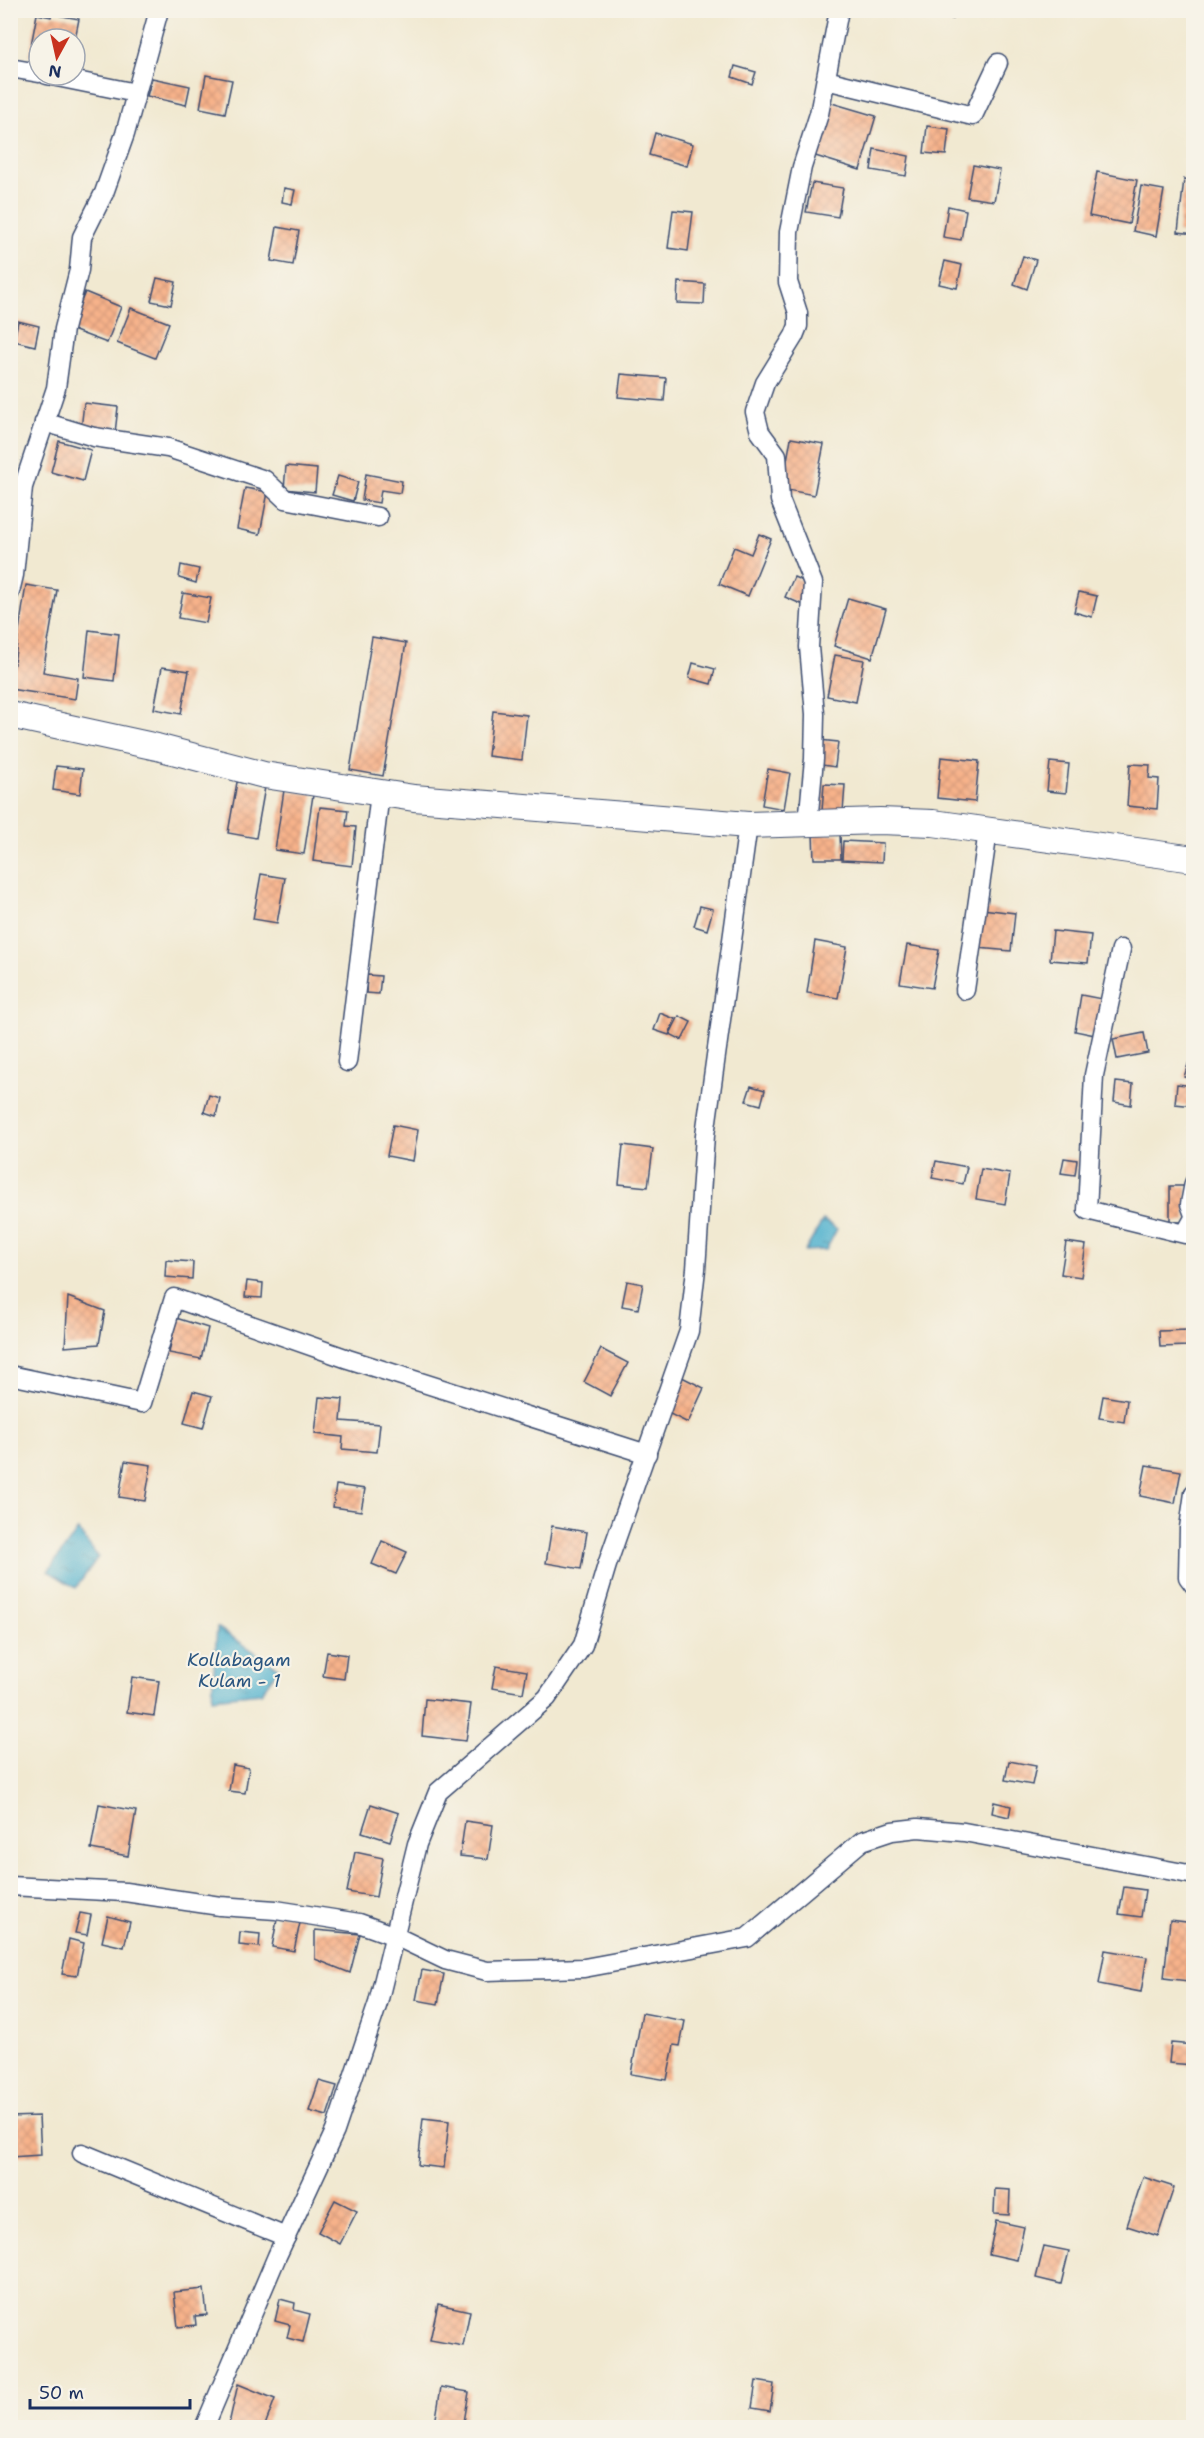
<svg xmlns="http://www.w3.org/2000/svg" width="1204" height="2438" font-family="'Shantell Sans',sans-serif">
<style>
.water{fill:url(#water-ripples);stroke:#357096;stroke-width:1.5}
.building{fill:url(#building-cross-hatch)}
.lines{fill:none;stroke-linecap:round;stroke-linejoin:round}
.street-casing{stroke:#3b4b6f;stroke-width:21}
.secondary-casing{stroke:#3b4b6f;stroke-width:28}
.street{stroke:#fff;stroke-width:18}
.secondary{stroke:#fff;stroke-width:26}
.labels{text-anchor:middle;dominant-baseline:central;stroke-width:4.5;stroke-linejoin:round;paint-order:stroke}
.water-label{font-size:18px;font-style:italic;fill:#2b5680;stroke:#f7f3e8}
</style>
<defs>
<pattern id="water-ripples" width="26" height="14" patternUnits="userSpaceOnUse" patternTransform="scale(1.5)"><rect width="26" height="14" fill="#4fb1ce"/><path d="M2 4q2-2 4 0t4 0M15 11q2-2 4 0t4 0" fill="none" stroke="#4190aa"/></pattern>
<pattern id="building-cross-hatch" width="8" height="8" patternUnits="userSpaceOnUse" patternTransform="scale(1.5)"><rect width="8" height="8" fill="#f7b28a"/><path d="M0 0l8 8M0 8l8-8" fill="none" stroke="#d3997a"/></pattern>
</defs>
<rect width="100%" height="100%" fill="#f7f3e8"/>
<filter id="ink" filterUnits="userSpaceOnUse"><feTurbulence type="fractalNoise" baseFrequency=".0167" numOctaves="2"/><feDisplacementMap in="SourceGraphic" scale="12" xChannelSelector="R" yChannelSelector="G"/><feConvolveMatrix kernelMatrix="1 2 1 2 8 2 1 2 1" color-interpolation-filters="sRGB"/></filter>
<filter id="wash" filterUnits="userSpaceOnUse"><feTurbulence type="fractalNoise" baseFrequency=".008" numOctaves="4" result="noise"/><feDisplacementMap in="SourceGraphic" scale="24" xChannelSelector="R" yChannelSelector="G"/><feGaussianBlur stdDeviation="1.35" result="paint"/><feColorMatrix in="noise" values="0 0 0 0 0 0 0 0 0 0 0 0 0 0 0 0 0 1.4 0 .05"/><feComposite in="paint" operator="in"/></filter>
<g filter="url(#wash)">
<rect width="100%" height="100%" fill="#f1e9d1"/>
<!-- water -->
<g class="water">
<polygon points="823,1220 837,1229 826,1250 805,1251"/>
<polygon points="78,1530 98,1557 76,1588 48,1571"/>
<polygon points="217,1627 279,1668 261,1693 212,1698"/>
</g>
<g id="blocks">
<!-- building -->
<g class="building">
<polygon points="922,10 955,10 953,19"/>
<polygon points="37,14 51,17 52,14 79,19 75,39 39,39 39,58 29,56"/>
<polygon points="735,66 756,72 752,84 732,77"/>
<polygon points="206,75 232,80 225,113 200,108"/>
<polygon points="152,78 190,86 186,105 147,96"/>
<polygon points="825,101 876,116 860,170 809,154"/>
<polygon points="927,126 949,129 946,155 924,153"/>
<polygon points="655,133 693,144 687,166 649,155"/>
<polygon points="874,149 909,156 906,176 871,170"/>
<polygon points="973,165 1000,170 994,201 967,197"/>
<polygon points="1097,172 1137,180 1129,224 1089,216"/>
<polygon points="1184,179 1194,180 1194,234 1178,232"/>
<polygon points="812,183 843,188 838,217 806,212"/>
<polygon points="1141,186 1164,190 1156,236 1133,231"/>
<polygon points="284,188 295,190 292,204 282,202"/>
<polygon points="948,206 966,210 961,240 943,237"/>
<polygon points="673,210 693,212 688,251 668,248"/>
<polygon points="277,227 299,231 293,265 271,261"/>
<polygon points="1023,256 1036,260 1027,289 1014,284"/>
<polygon points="945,261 962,265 957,288 939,284"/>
<polygon points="157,278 176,282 171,305 151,301"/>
<polygon points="678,282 705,284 704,304 677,303"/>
<polygon points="85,292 121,307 107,343 70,329"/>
<polygon points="131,308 169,323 155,358 117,343"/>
<polygon points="18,321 39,326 35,346 14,341"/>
<polygon points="621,374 666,378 664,401 618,397"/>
<polygon points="84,403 118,407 115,433 81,429"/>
<polygon points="791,438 824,444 814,495 782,489"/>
<polygon points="59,441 91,450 83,481 51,472"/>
<polygon points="286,466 317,469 315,492 284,489"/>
<polygon points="366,474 402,481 400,493 381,490 379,503 362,500"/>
<polygon points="338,476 358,482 353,501 332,495"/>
<polygon points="245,488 268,492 260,534 237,529"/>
<polygon points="759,534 771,539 748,596 719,584 734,547 751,554"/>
<polygon points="181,565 199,569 196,583 179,578"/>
<polygon points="794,577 810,584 801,604 785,597"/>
<polygon points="26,585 57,590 43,672 78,678 75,699 10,689"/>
<polygon points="1079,592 1097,596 1092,617 1074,612"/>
<polygon points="183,593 211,598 206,623 178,618"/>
<polygon points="848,598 886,609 872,658 834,646"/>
<polygon points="89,630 119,634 114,681 84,677"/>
<polygon points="372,637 406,643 383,776 350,770"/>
<polygon points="835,655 864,660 856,702 827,696"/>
<polygon points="693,663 715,669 711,684 689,678"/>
<polygon points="162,667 189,671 181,714 154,709"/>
<polygon points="493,711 527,715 522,760 488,756"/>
<polygon points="819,740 838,742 835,767 816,764"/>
<polygon points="941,757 979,761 975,802 937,798"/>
<polygon points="1050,762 1069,764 1066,793 1047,791"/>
<polygon points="1130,764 1150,765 1149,778 1159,779 1157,809 1127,806"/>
<polygon points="56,766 83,769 80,794 53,790"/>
<polygon points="768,769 790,773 784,809 762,805"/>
<polygon points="237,782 265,787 256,838 228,833"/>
<polygon points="824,784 845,785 843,812 822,811"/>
<polygon points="284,790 313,795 304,854 275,850"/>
<polygon points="320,807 348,810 346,826 356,827 352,866 313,861"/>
<polygon points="813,834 840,834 841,859 814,859"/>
<polygon points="843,841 883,843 882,862 842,860"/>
<polygon points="261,874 285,878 277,923 253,919"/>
<polygon points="700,906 713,909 707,930 694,926"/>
<polygon points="982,909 1015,913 1011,951 978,948"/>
<polygon points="1053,931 1091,935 1088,963 1050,960"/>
<polygon points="815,941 847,947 838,998 807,993"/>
<polygon points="907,945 939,950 932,988 900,983"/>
<polygon points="367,975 381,976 379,994 366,993"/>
<polygon points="1081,995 1102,999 1095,1035 1075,1031"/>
<polygon points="660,1013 675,1019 669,1035 654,1030"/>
<polygon points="679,1016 691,1022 682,1040 670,1034"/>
<polygon points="1144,1033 1148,1053 1117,1059 1113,1039"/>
<polygon points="1194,1046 1194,1080 1184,1077"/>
<polygon points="1116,1082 1133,1084 1131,1105 1114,1102"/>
<polygon points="1177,1084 1194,1086 1194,1106 1175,1104"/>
<polygon points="751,1086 765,1090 761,1105 746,1101"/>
<polygon points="209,1095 220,1098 216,1116 204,1112"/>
<polygon points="393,1125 418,1130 413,1161 387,1156"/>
<polygon points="623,1145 653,1149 648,1187 619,1184"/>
<polygon points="1064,1158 1077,1160 1075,1175 1061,1173"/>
<polygon points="936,1161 967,1167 963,1184 932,1178"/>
<polygon points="981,1169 1010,1174 1005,1204 976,1199"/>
<polygon points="1170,1186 1187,1186 1186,1222 1170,1222"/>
<polygon points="1066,1242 1086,1245 1081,1277 1061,1274"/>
<polygon points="166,1260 193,1262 192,1279 165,1277"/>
<polygon points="247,1281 263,1283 262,1298 245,1297"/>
<polygon points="627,1281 643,1284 638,1309 622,1306"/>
<polygon points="68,1297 105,1311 99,1344 65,1347"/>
<polygon points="176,1318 208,1328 201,1359 169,1353"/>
<polygon points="1188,1330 1188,1346 1160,1347 1159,1331"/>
<polygon points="601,1349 628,1363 610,1396 584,1382"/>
<polygon points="682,1377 704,1388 688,1423 666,1412"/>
<polygon points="193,1391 212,1396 203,1428 184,1423"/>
<polygon points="1103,1396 1127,1400 1124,1422 1099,1418"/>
<polygon points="319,1397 343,1399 341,1421 380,1424 377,1452 342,1449 343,1437 315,1434"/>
<polygon points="125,1461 151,1465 145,1501 119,1497"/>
<polygon points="1146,1465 1181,1471 1175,1503 1140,1496"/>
<polygon points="336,1485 365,1489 361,1511 333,1507"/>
<polygon points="552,1526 587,1532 581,1569 546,1563"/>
<polygon points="382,1541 407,1552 396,1574 372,1564"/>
<polygon points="327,1652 347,1655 344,1679 323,1676"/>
<polygon points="496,1666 527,1671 523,1693 492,1688"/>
<polygon points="132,1677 159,1681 154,1716 127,1712"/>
<polygon points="425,1699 471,1704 466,1741 422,1736"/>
<polygon points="1009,1761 1036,1766 1032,1785 1005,1780"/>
<polygon points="233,1765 249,1768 245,1793 229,1791"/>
<polygon points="994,1802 1011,1806 1009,1817 992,1813"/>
<polygon points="99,1804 136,1811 128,1856 91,1849"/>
<polygon points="371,1804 399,1813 390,1841 362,1832"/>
<polygon points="465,1821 493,1825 488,1859 460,1856"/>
<polygon points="355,1852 383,1858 376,1897 347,1892"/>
<polygon points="1124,1887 1145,1890 1141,1917 1119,1914"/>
<polygon points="80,1913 91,1915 87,1935 75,1933"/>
<polygon points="278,1914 301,1918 294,1951 272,1947"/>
<polygon points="108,1916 130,1922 124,1947 102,1942"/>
<polygon points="1170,1920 1194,1923 1188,1981 1164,1978"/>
<polygon points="315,1930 360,1934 350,1973 315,1959"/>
<polygon points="240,1932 260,1934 259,1947 239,1945"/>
<polygon points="69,1939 84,1943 77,1976 62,1974"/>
<polygon points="1105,1950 1147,1957 1141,1992 1099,1984"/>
<polygon points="422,1970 444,1974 438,2004 416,2000"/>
<polygon points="642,2013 685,2021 680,2046 674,2045 667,2080 631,2074"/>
<polygon points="1171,2043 1194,2045 1193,2065 1169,2063"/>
<polygon points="319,2081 337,2086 327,2116 309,2111"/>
<polygon points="39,2116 41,2155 10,2157 10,2117"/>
<polygon points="423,2118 449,2121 444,2168 418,2165"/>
<polygon points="1143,2177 1174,2187 1158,2236 1127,2226"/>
<polygon points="995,2189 1010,2190 1009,2215 994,2214"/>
<polygon points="335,2200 357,2211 340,2244 318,2232"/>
<polygon points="996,2221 1024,2227 1017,2260 989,2254"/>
<polygon points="1044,2246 1069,2251 1061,2284 1036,2278"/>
<polygon points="204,2289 207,2315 195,2316 196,2325 178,2327 174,2292"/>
<polygon points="280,2299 295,2303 294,2310 310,2314 303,2342 287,2338 290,2325 275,2321"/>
<polygon points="438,2304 470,2311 463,2346 430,2340"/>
<polygon points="756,2381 774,2384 770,2411 752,2408"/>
<polygon points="238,2384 275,2399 264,2428 228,2428"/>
<polygon points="441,2387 469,2392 463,2428 435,2424"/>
</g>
</g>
</g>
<g filter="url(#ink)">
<use href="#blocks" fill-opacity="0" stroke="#3b4b6f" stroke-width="1.5"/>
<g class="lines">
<!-- street casing -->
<g class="street-casing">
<g id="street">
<polyline points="10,68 39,73"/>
<polyline points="47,75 136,93"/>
<polyline points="826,80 973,116 998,63"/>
<polyline points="44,422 94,437 168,448 265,480 285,499 378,517"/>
<polyline points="10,592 14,575 23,487 56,388 64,329 79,270 82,237 104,193 125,134 159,10"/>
<polyline points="808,823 814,759 815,714 809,647 813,583 780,500 777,455 760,432 755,412 765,383 794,336 798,326 798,313 788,282 789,232 802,167 819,114 839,10"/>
<polyline points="1121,949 1094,1075 1087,1210 1185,1234 1194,1218"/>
<polyline points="965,990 988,831"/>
<polyline points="347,1062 380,793"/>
<polyline points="1194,1183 1190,1204 1194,1215"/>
<polyline points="10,1375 142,1403 174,1298 348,1359 647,1454"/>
<polyline points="1194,1493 1189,1528 1188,1577 1194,1585"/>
<polyline points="10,1886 125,1892 220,1906 276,1910 359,1923 395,1936 445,1960 487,1971 584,1968 747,1938 862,1841 892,1831 918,1828 964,1832 1194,1875"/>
<polyline points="82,2153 286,2237"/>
<polyline points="204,2428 277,2256 335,2131 378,2003 417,1844 438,1792 547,1698 583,1645 607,1565 689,1331 696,1269 705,1135 748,825"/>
</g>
</g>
<!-- secondary casing -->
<g class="secondary-casing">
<polyline id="secondary" points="10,715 157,747 264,775 414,798 748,825 880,821 933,823 1194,859"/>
</g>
<!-- street -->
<use href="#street" class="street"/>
<!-- secondary -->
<use href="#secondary" class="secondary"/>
</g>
</g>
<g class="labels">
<!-- water labels -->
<g class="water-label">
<text x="239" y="1660">Kollabagam<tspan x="239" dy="21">Kulam - 1</tspan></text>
</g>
</g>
<!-- margin -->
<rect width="1204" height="2438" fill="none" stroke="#f7f3e8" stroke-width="36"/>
<!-- north arrow -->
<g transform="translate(57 57) rotate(188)"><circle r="28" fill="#f7f3e8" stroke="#9fa5b1" stroke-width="1.5"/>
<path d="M0-4.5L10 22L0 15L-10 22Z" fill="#c8321e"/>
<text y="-9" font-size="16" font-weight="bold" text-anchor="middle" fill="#1b2f5e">N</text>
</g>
<!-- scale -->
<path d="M30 2399v9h160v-9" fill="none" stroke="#1b2f5e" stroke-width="3"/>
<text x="39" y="2399" font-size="18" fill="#1b2f5e" stroke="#f7f3e8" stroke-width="4.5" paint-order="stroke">50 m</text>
</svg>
